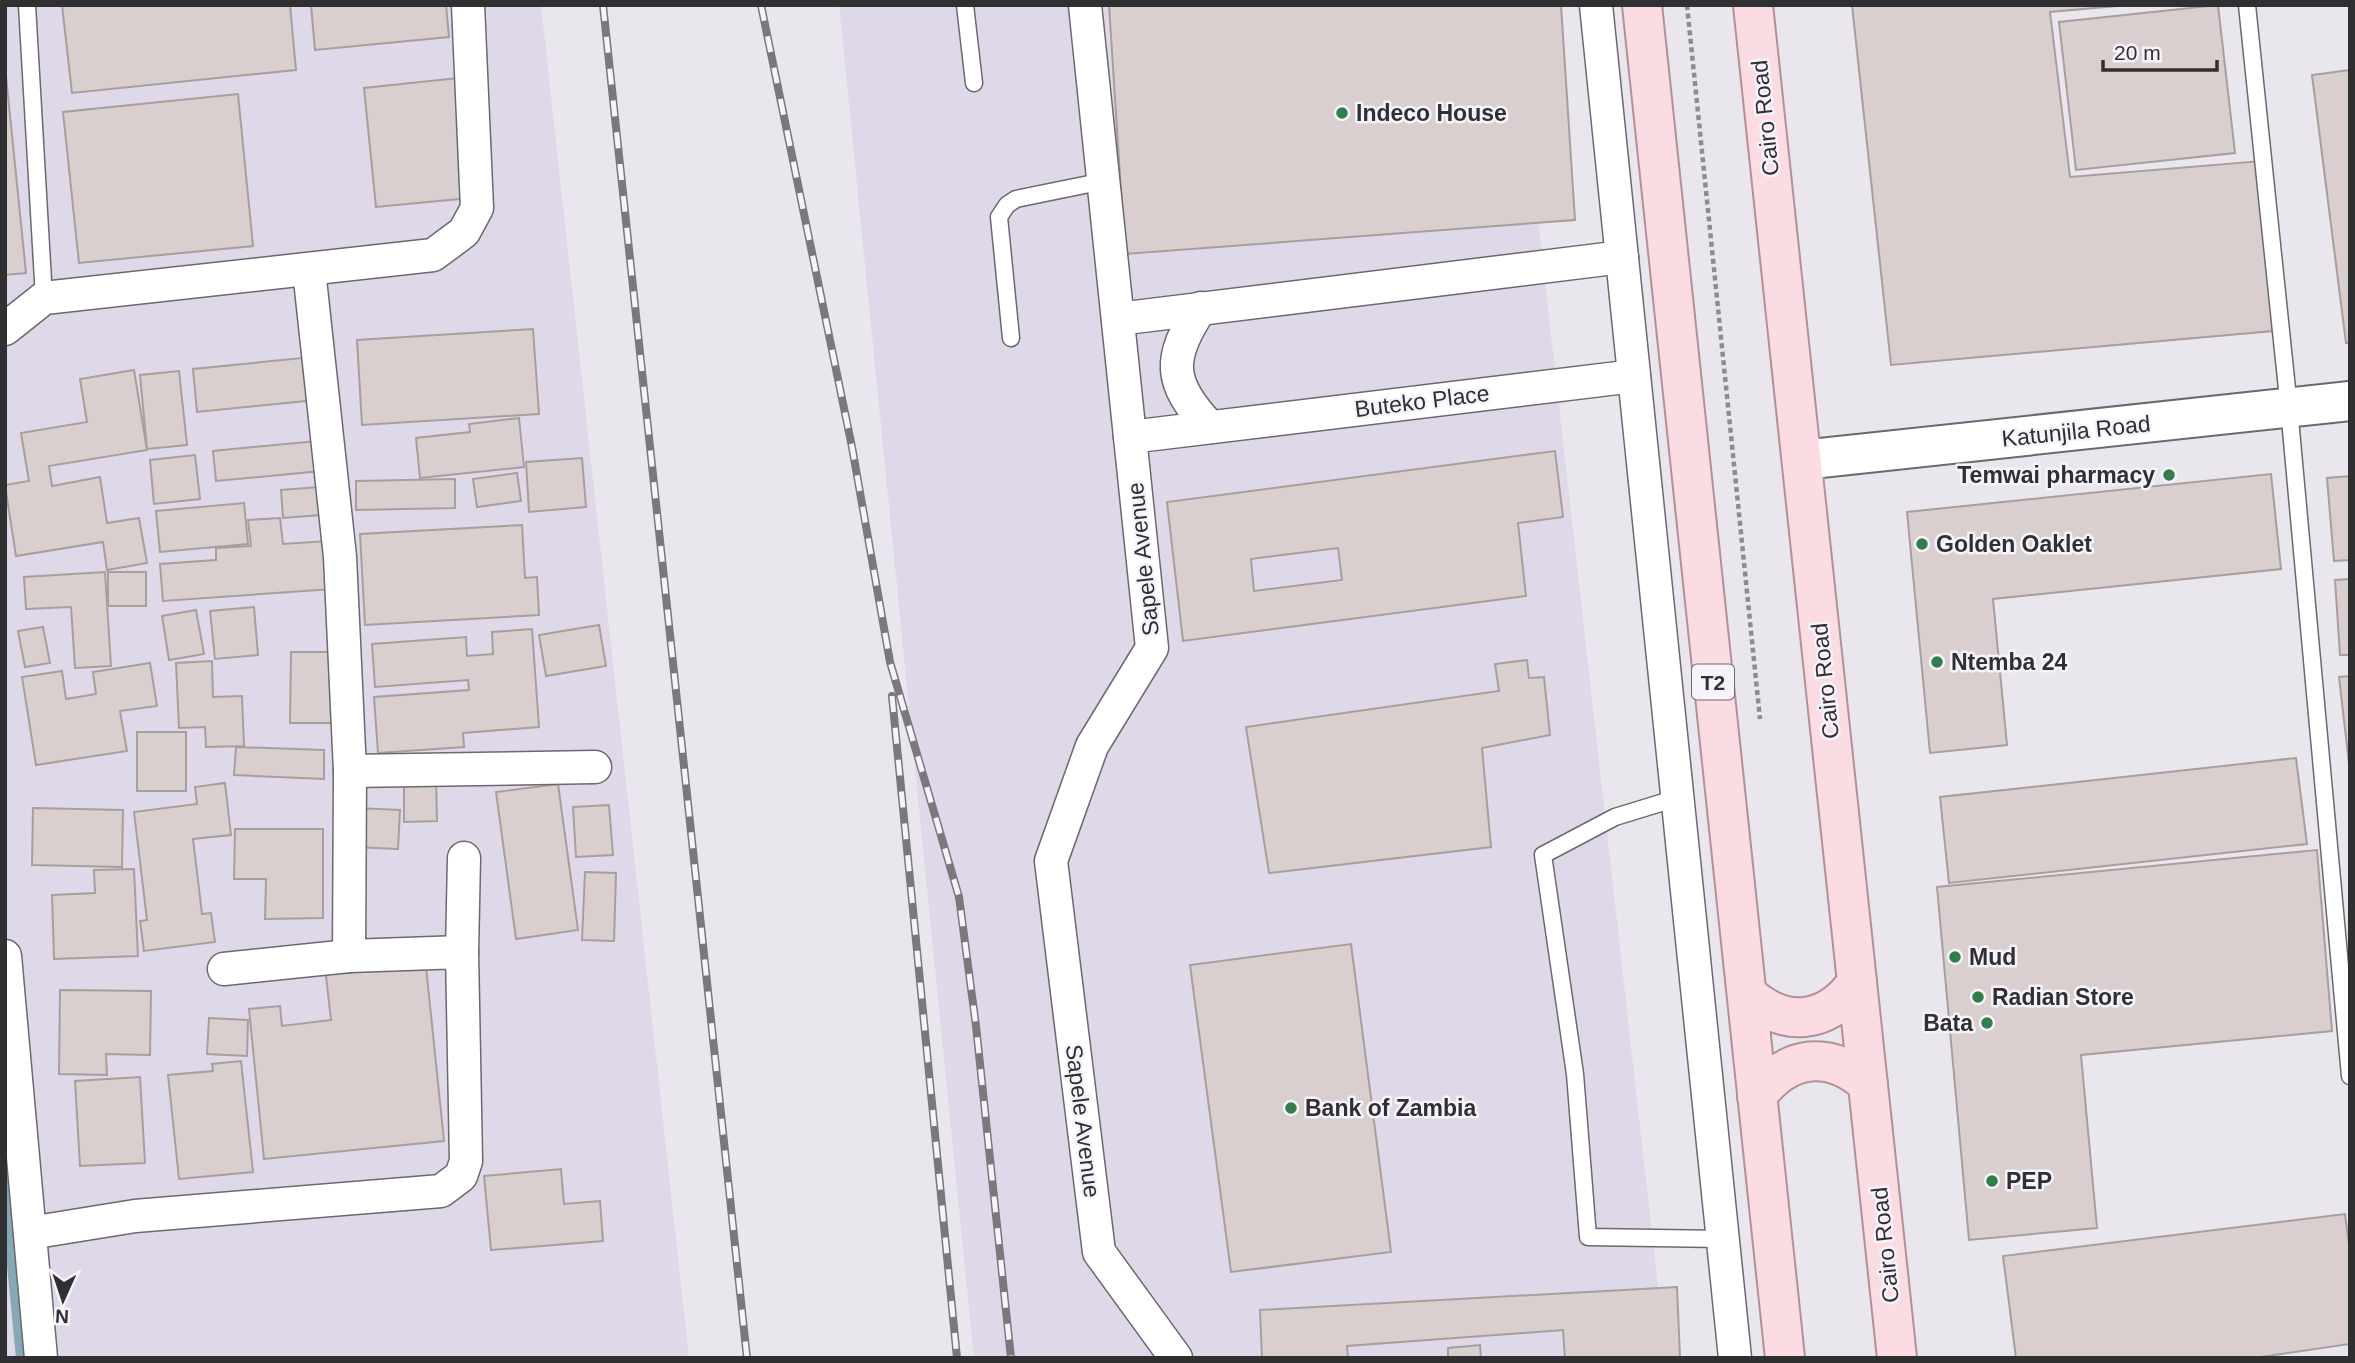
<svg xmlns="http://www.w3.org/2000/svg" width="2355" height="1363" font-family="Helvetica,sans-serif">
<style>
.built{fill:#dfd8e8}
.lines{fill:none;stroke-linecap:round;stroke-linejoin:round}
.stream{stroke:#85a9b5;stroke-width:12}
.building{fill:#d9cfce;stroke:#a89e9d;stroke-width:2;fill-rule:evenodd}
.service-casing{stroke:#6b686f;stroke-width:19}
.minor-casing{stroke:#6b686f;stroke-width:35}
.tertiary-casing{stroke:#6b686f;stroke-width:42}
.primary-casing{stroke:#b39098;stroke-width:42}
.path{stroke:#8e8b91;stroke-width:4.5;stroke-dasharray:5 3.5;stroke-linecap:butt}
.service{stroke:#fff;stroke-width:16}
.minor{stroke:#fff;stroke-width:32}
.tertiary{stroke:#fff;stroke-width:38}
.primary{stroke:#fbdce2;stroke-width:38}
.rail-casing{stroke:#7a787d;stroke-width:8}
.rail{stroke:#f7f3fc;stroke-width:5;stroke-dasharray:16;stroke-linecap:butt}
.poi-dot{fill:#317d4c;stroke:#f7f3fc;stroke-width:2.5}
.labels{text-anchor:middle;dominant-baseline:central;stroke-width:5;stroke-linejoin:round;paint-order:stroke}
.shield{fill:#f7f3fc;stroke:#6c6a6f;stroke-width:2}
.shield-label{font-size:21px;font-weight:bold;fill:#302f32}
.poi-label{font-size:23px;font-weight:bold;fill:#302f32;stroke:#f7f3fc;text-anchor:start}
.street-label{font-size:23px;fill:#302f32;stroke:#f7f3fc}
</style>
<rect width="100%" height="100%" fill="#eae6ee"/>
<!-- built -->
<g class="built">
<polygon points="5,5 541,5 689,1358 7,1358"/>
<polygon points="839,5 1514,5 1666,1358 974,1358"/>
</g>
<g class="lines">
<!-- stream -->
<polyline class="stream" points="5,1183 22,1358"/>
</g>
<!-- building -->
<g class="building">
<polygon points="62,5 290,5 296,70 72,93"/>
<polygon points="311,5 446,5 449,37 315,50"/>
<polygon points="1109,5 1561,5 1575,220 1125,254"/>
<polygon points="1852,5 2129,5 2050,12 2070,177 2262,161 2273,331 1891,365"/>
<polygon points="2218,5 2235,153 2076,170 2059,22"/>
<polygon points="5,66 26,273 5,275"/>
<polygon points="2350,70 2350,343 2346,343 2312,75"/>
<polygon points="458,78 470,198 376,207 364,88"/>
<polygon points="238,94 253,246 79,263 63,112"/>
<polygon points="533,329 539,414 362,425 357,340"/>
<polygon points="312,357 316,400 197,412 193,369"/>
<polygon points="134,370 147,450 49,466 52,486 100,477 107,523 139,518 147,563 107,570 103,542 16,556 5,485 29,481 21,433 87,422 80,379"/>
<polygon points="179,371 187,445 147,449 140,375"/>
<polygon points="519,418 524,467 420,478 416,438 470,432 469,424"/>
<polygon points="317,441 321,471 216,481 213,451"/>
<path d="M 1555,451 L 1563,517 L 1518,523 L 1526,596 L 1183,641 L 1167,502 ZM 1338,548 L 1342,580 L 1254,591 L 1251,559 Z"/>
<polygon points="195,455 200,499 154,504 150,460"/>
<polygon points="582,458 586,507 529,512 526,462"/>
<polygon points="517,473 521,501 477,507 473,479"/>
<polygon points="2271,474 2281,569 1993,599 2007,745 1930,753 1907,512"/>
<polygon points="2350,476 2350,560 2334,561 2327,478"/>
<polygon points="455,479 455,508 356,510 356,481"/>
<polygon points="319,487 321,515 283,518 281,490"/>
<polygon points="244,503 248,544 160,552 156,511"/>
<polygon points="280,518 283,544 328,541 332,589 163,601 160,564 216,560 216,548 251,546 248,520"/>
<polygon points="522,525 525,578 537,577 539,615 365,625 360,534"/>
<polygon points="105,572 111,666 75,668 71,607 26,609 24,577"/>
<rect x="108" y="572" width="38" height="34"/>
<polygon points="2350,579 2350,655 2340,655 2335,580"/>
<polygon points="254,607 258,655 215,659 210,611"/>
<polygon points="196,610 204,654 169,660 162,616"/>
<polygon points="599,625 606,666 546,676 539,635"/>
<polygon points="43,627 50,663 25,667 18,631"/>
<polygon points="532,629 539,727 463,733 464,747 378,753 374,697 469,690 468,680 375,687 372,644 466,637 467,656 493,654 492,632"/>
<polygon points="291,652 332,652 331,723 290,723"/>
<polygon points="1527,660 1529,678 1544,677 1550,735 1482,748 1491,847 1269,873 1246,727 1499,691 1495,664"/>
<polygon points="212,661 213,697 242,696 244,746 206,747 205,727 179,728 176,663"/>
<polygon points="150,663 157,706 120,711 127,751 36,765 22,677 62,671 66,699 96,694 93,672"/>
<polygon points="2350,676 2350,772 2339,677"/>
<rect x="137" y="732" width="49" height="59"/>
<polygon points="236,747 324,750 324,779 234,775"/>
<polygon points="2296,758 2307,844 1949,883 1940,797"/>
<polygon points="404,776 436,776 437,821 404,822"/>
<polygon points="225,783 231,835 193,839 202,914 211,913 215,942 144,951 140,921 147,920 134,812 197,804 195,787"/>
<polygon points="558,784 578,930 516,939 496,792"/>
<polygon points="609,805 613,855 576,857 573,807"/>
<polygon points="33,808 123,810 122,867 32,865"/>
<polygon points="356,808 400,810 398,849 354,847"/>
<polygon points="235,829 323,829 323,918 265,919 266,879 234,879"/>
<polygon points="2317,850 2332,1031 2081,1055 2097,1228 1969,1240 1937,887"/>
<polygon points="134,869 138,956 54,959 52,895 95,893 94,870"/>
<polygon points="585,872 616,873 614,941 582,940"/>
<polygon points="1351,944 1391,1252 1231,1272 1190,965"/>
<polygon points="425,957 444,1141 264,1159 249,1009 280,1006 282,1026 331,1020 325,967"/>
<polygon points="60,990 151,991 150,1055 106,1054 107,1075 59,1074"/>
<polygon points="209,1018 248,1020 247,1056 207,1054"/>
<polygon points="241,1061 253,1172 179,1179 168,1075 213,1071 212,1064"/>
<polygon points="140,1077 145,1163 80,1166 75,1081"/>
<polygon points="561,1169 564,1204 600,1201 603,1241 491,1250 484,1176"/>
<polygon points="2345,1214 2350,1252 2350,1344 2254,1358 2016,1358 2003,1256"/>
<polygon points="1677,1287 1680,1358 1565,1358 1563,1330 1347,1346 1348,1358 1262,1358 1260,1310"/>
<polygon points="1480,1345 1481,1358 1448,1358 1448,1348"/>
</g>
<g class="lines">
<!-- service casing -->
<g class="service-casing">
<g id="service">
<polyline points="27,5 44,298"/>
<polyline points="965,5 974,83"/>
<polyline points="2247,5 2289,408 2350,1076"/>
<polyline points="1011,338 999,217 1007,205 1016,199 1104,181"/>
<polyline points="1677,798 1615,817 1543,855 1575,1074 1588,1237 1723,1239"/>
</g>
</g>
<!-- minor casing -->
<g class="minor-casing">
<g id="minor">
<polyline points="1085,5 1152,648 1092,746 1051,861 1099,1252 1176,1358"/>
<polyline points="1596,5 1735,1358"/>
<path d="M 1201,308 C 1167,358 1168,383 1210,427"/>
<polyline points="1118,319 1622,257"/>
<polyline points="5,329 44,298 433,255 464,232 477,208 468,5"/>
<polyline points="1130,437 1634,376"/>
<polyline points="350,771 595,767"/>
<polyline points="462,952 464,858"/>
<polyline points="5,956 41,1358"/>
<polyline points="224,969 349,956"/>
<polyline points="30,1233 135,1216 441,1191 461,1176 466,1161 462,952 349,956 350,771 340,557 309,270"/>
</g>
</g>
<!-- tertiary casing -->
<g class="tertiary-casing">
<polyline id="tertiary" points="1802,460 2350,401"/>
</g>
<!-- primary casing -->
<g class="primary-casing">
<g id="primary">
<polyline points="1642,5 1785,1358"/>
<polyline points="1753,5 1897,1358"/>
<path d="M 1747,994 C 1785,1029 1828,1024 1857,982"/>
<path d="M 1757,1096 C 1788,1054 1830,1050 1868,1084"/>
</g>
</g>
<!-- path -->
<polyline class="path" points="1687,5 1760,719"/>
<!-- service -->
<use href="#service" class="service"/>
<!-- minor -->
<use href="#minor" class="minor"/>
<!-- tertiary -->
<use href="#tertiary" class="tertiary"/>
<!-- primary -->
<use href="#primary" class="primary"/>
<!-- rail casing -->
<g class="rail-casing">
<g id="rail">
<polyline points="603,5 747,1358"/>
<polyline points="761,5 852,447 890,662 959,897 976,1026 1011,1358"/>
<polyline points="892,696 957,1358"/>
</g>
</g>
<!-- rail -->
<use href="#rail" class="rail"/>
</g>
<!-- markers -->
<g class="poi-dot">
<circle cx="1342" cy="113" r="7"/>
<circle cx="2169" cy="475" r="7"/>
<circle cx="1922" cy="544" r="7"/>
<circle cx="1937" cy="662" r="7"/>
<circle cx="1955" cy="957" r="7"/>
<circle cx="1978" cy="997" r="7"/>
<circle cx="1987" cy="1023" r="7"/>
<circle cx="1291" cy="1108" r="7"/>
<circle cx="1992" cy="1181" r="7"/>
</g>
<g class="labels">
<!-- shield labels -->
<rect class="shield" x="1692" y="664.5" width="42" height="35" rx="5"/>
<g class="shield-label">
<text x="1713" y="682">T2</text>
</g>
<!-- poi labels -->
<g class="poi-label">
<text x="1356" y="113">Indeco House</text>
<text x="2155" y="475" text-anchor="end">Temwai pharmacy</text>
<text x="1936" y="544">Golden Oaklet</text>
<text x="1951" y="662">Ntemba 24</text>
<text x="1969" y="957">Mud</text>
<text x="1992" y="997">Radian Store</text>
<text x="1973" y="1023" text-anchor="end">Bata</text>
<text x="1305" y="1108">Bank of Zambia</text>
<text x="2006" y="1181">PEP</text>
</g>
<!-- street labels -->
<g class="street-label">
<text transform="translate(1765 118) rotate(-96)">Cairo Road</text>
<text transform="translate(1422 401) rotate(-7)">Buteko Place</text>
<text transform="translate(2076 431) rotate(-6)">Katunjila Road</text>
<text transform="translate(1143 559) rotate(-96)">Sapele Avenue</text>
<text transform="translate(1825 681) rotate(-96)">Cairo Road</text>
<text transform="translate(1083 1121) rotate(83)">Sapele Avenue</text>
<text transform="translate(1885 1245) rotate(-96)">Cairo Road</text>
</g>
</g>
<!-- border -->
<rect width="2355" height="1363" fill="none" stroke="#302f32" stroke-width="14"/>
<!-- north arrow -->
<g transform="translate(63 1300) rotate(183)" stroke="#f7f3fc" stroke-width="5" paint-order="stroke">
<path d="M0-5L12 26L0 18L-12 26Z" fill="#302f32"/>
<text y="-10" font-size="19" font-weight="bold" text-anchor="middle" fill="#302f32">N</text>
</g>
<!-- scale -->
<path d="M2103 60v10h114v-10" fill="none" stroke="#302f32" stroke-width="3.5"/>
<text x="2114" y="60" font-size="21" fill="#302f32" stroke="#f7f3fc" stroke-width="5" paint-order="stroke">20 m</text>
</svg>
